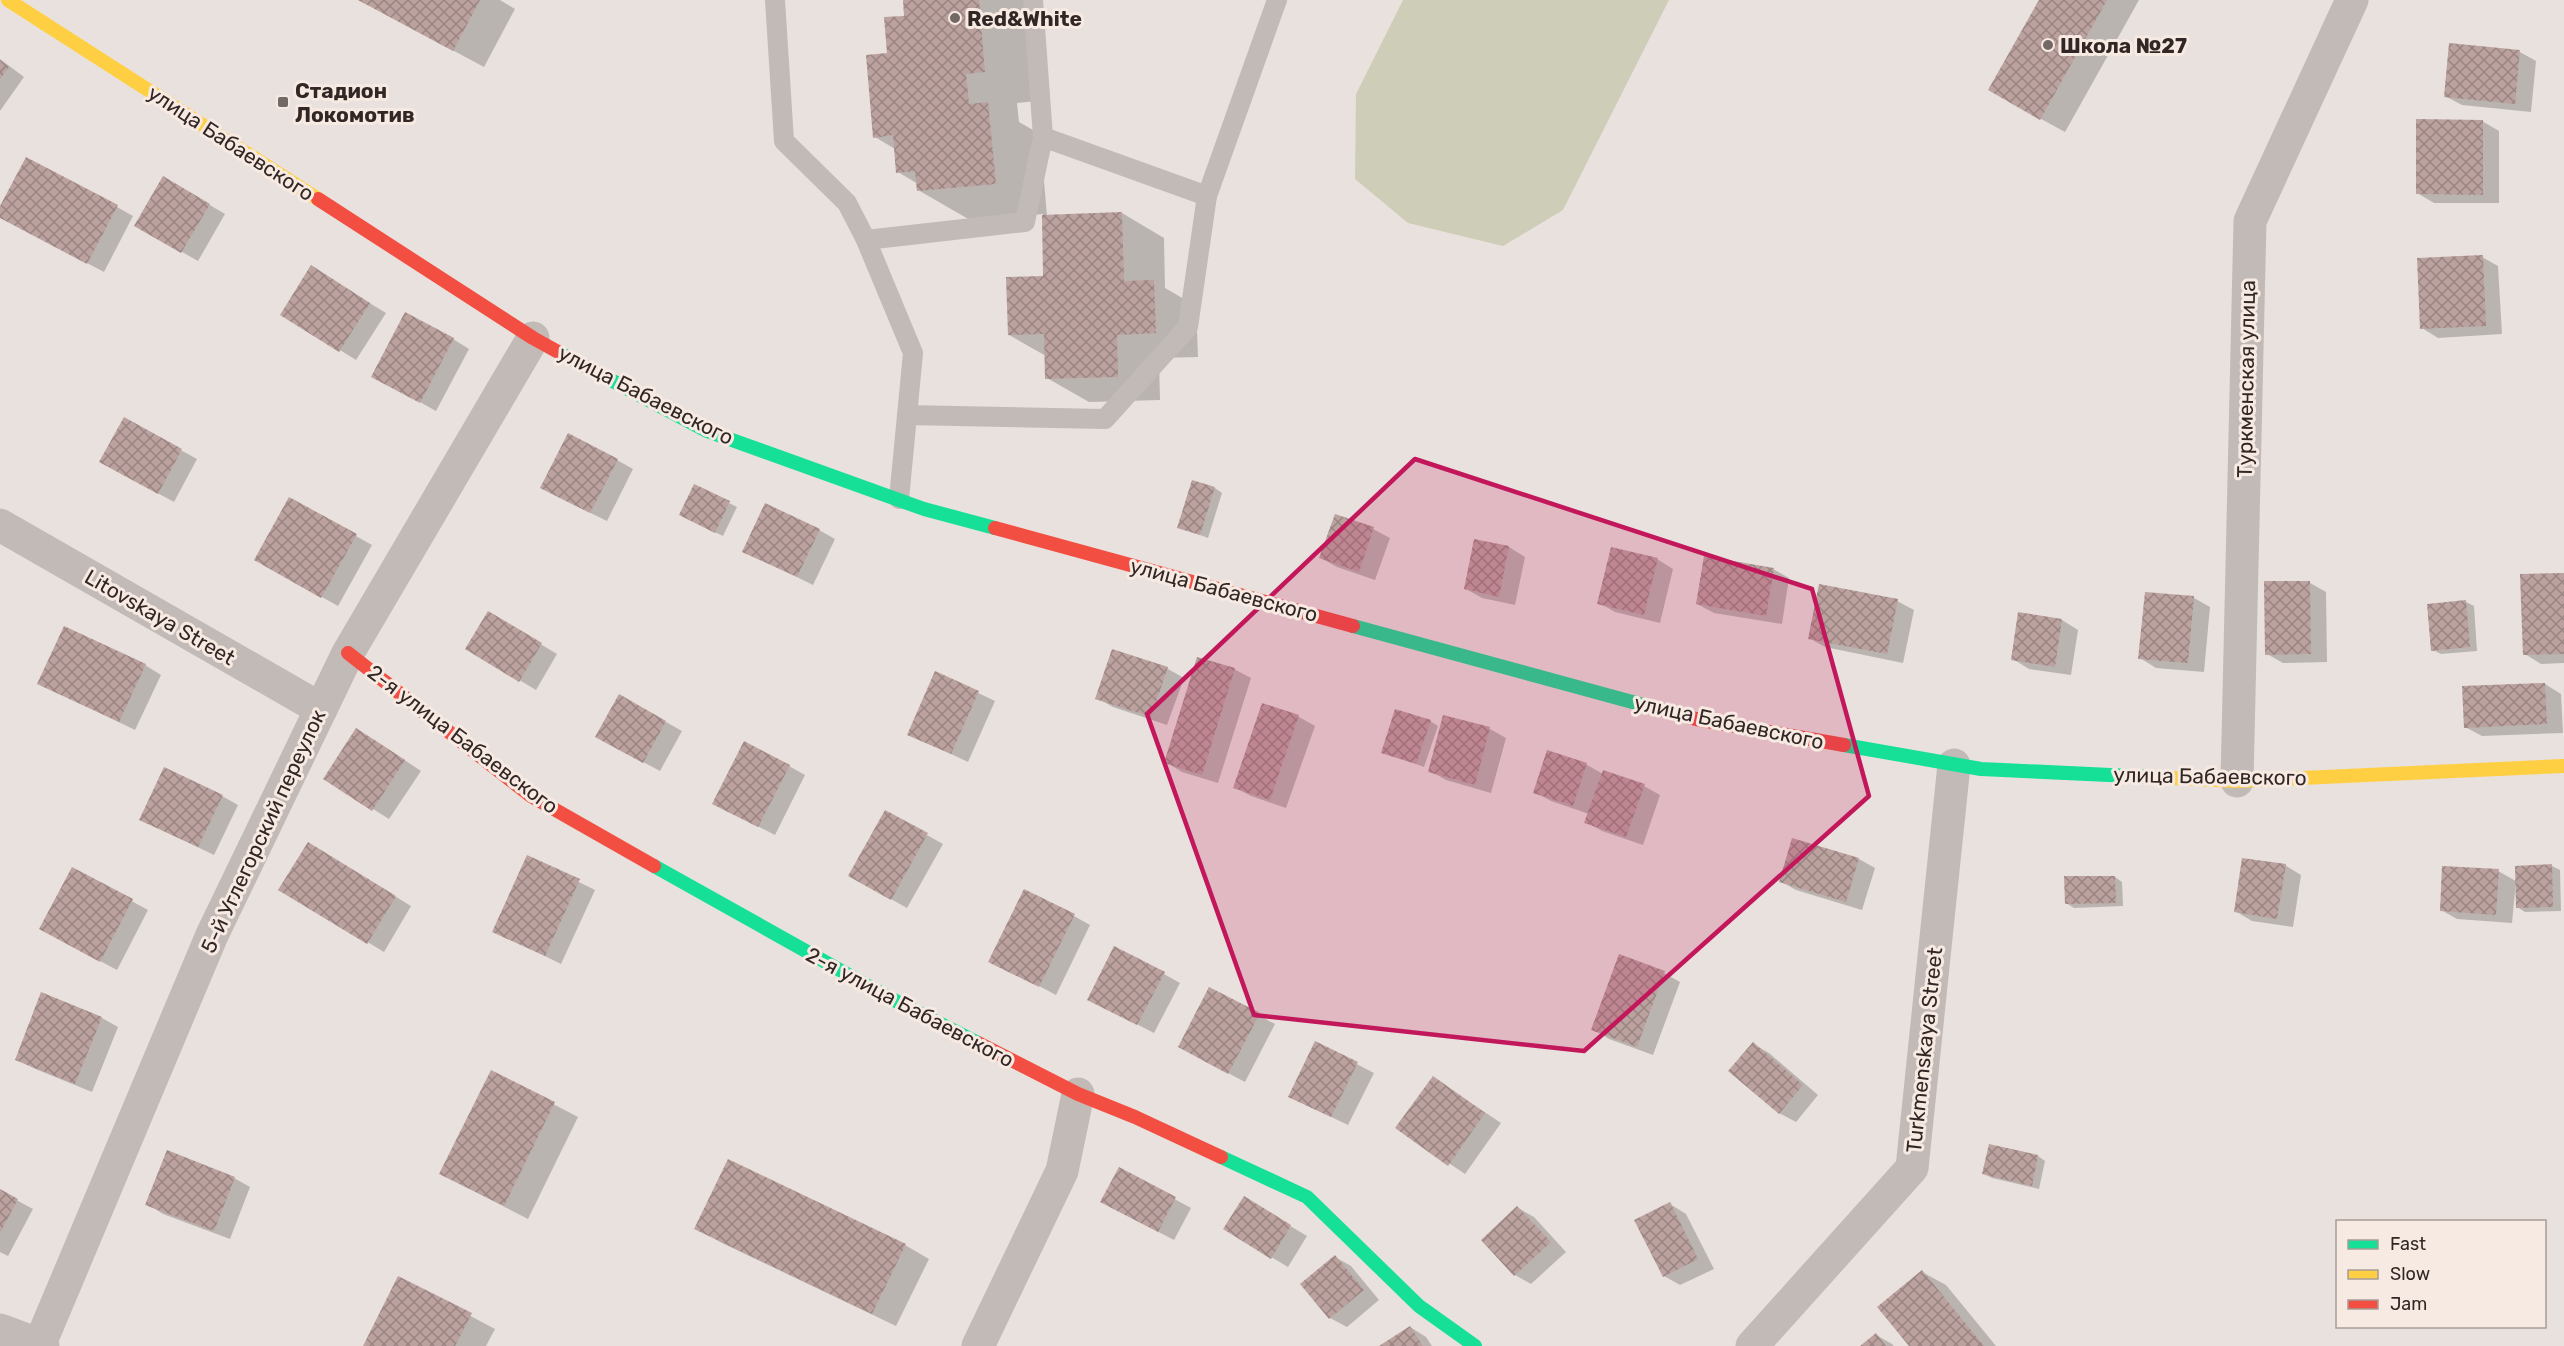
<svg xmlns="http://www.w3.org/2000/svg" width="2564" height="1346" font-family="Rubik,sans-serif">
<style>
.green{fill:#cecdb8}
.shadow{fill:#0003}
.building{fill:url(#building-cross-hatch)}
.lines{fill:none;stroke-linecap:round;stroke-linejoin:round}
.lane{stroke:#c2bab7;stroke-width:20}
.street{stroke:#c2bab7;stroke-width:33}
.fast{stroke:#16e098;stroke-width:14}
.slow{stroke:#ffcf43;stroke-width:14}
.jam{stroke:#f24e42;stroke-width:14}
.marked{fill:#c2185b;fill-opacity:0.2;stroke:#c2185b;stroke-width:4.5;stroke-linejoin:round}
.poi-dot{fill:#726865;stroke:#f7eae3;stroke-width:2}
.labels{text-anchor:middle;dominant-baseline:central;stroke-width:6;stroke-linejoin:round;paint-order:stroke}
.poi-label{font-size:21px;font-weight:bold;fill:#322725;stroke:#f7eae3;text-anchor:start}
.street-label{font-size:21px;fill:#322725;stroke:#f7eae3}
</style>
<defs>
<pattern id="building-cross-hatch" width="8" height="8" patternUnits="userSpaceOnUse" patternTransform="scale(1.5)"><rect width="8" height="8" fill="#bca29f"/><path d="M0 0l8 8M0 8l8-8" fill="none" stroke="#998481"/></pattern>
</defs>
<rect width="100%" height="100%" fill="#e9e1dd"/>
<!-- green -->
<polygon class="green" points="1403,0 1669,0 1563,210 1503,246 1408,223 1355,179 1356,94"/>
<!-- shadow -->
<g class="shadow">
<polygon points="359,0 500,0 515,9 484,67"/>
<polygon points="904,0 1027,0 1037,101 1017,103 1019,122 1040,134 1047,216 1122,213 1164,238 1165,288 1196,306 1198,357 1159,358 1160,400 1089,402 1047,378 1046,356 1009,335 1045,277 1043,214 970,220 918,190 918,184 898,172 895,149 875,137 889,54 906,17"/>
<polygon points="2040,0 2139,0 2065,132 2014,104"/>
<polygon points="2520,52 2536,61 2531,112 2462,105 2445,96"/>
<polygon points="0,59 24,77 0,111"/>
<polygon points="2482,121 2499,131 2499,203 2434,203 2417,193"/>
<polygon points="164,178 225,214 198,261 136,226"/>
<polygon points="117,207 133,216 104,272 0,217 0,209"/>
<polygon points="2482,257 2498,266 2502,334 2438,338 2422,328"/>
<polygon points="327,277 386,313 356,360 282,314"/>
<polygon points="453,339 469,349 436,411 389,385"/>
<polygon points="124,419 197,459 174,502 117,471"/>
<polygon points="617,460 633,469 607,521 558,497"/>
<polygon points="695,486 737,507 723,536 688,519"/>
<polygon points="1215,488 1222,493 1208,538 1179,527"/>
<polygon points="290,499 372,545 338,606 256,560"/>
<polygon points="1336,516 1373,529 1390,538 1375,580 1337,567 1321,558"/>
<polygon points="819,530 835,539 813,585 744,551"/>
<polygon points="1509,547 1525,557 1515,605 1482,598 1466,589"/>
<polygon points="1657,559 1673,569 1660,623 1615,612 1599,603"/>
<polygon points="1773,569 1789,578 1782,624 1714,613 1697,604"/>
<polygon points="2564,574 2564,663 2541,664 2525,654"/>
<polygon points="2310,583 2326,592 2327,662 2283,663 2267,654"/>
<polygon points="2146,593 2194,598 2210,607 2204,672 2156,668 2140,658"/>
<polygon points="1897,601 1914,610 1903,663 1825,647 1809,638"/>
<polygon points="2466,602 2474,606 2477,651 2441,654 2433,650"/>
<polygon points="489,613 557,654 536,690 467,649"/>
<polygon points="2062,620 2078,630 2071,675 2029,669 2013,659"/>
<polygon points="1113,651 1168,669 1184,678 1167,725 1113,707 1097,698"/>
<polygon points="145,665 161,675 135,730 39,683"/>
<polygon points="1234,669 1251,678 1218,783 1182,772 1166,762"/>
<polygon points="936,673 995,701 968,762 909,734"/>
<polygon points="2545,684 2561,694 2563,733 2482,736 2465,727"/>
<polygon points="620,696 682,731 660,771 613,746"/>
<polygon points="1263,705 1299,717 1315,726 1286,808 1251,796 1234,787"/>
<polygon points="1430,721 1438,726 1424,767 1383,752"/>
<polygon points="1490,729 1506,738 1491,793 1446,780 1430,771"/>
<polygon points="373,739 421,771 389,819 325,779"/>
<polygon points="1548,752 1587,765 1603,774 1644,786 1660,795 1643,845 1602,831 1586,822 1589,814 1551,801 1535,792"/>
<polygon points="789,766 805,775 775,835 730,812"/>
<polygon points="222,796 238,805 214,855 141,820"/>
<polygon points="927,835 943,844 907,908 866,885"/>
<polygon points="1793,839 1859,859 1875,868 1862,910 1796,890 1780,881"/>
<polygon points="324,853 411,906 384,952 280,889"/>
<polygon points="528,857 595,890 561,964 494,931"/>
<polygon points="2285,865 2301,875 2293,927 2252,921 2235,911"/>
<polygon points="2552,866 2560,870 2561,911 2525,912 2517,907"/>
<polygon points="73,869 148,910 117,970 57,938"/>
<polygon points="2498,871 2516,881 2512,923 2457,919 2441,910"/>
<polygon points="2115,877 2122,882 2123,906 2074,908 2066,903"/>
<polygon points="1074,916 1090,925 1056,995 1005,968"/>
<polygon points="1664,973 1680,982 1653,1055 1609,1039 1593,1029"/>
<polygon points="1164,974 1180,983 1154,1033 1103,1007"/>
<polygon points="1210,989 1275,1024 1245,1082 1196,1056"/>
<polygon points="102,1018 118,1027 92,1092 33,1068 16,1059"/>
<polygon points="1316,1043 1374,1073 1348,1125 1306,1105"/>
<polygon points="1753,1044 1769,1053 1818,1095 1796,1122 1779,1113"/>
<polygon points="492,1072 578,1117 528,1219 441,1174"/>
<polygon points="1434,1078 1501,1123 1465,1174 1397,1128"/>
<polygon points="2038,1156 2045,1161 2039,1189 1992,1178 1984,1174"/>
<polygon points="1119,1169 1191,1208 1174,1240 1118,1211"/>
<polygon points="234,1178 250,1187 230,1239 163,1214 147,1204"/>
<polygon points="0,1191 33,1209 8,1256 0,1252"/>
<polygon points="1670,1204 1686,1214 1714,1269 1680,1285 1664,1276"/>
<polygon points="1260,1208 1307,1236 1288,1267 1225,1229"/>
<polygon points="1518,1208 1534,1217 1566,1252 1531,1284 1515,1275"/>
<polygon points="696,1228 905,1245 929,1259 896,1326 720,1242"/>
<polygon points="1335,1257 1351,1266 1379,1300 1347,1327 1330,1318 1302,1284"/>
<polygon points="1922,1272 1946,1285 1996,1346 1911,1346"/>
<polygon points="399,1278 495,1329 486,1346 365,1346"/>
<polygon points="1410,1327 1426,1337 1432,1346 1382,1346"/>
<polygon points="1876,1335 1892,1344 1894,1346 1863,1346"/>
</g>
<!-- building -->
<g class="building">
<polygon points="358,0 480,0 453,51"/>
<polygon points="903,0 979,0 985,72 966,74 969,104 988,102 996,184 917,191 915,171 896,173 893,135 873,138 866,55 887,53 884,17 904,16"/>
<polygon points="2039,0 2107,0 2040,120 1988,90"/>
<polygon points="2449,43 2520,50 2515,104 2444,97"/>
<polygon points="0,60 9,67 0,79"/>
<polygon points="2416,119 2483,120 2483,195 2416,194"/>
<polygon points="26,157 118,205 87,264 0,218 0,206"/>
<polygon points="163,176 210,204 181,253 134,226"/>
<polygon points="1122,212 1124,281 1154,280 1156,333 1117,335 1118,377 1045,379 1044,334 1008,335 1006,277 1043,276 1042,215"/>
<polygon points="2483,255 2486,326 2420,329 2417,258"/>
<polygon points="311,265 370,303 339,352 280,315"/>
<polygon points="405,312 454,338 420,403 371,377"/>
<polygon points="124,417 182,449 158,494 99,462"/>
<polygon points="568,433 618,459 590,513 540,488"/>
<polygon points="1192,480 1215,487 1200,535 1177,528"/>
<polygon points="694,484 730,501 715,533 679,515"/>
<polygon points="289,497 357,534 321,598 254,560"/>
<polygon points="765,503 820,529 797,577 742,552"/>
<polygon points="1335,514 1374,527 1359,572 1319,558"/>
<polygon points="1474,539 1509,546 1499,597 1464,589"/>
<polygon points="1611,547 1658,558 1644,615 1597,604"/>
<polygon points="1704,556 1774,568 1766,616 1696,604"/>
<polygon points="2564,573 2564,654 2523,655 2520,574"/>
<polygon points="2264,581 2310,581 2311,654 2265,655"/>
<polygon points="1819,584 1898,599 1887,654 1808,639"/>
<polygon points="2145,592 2194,596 2188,663 2138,659"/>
<polygon points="2466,600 2470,647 2431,651 2427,604"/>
<polygon points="488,611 542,643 519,682 465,649"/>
<polygon points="2018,612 2062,619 2055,667 2011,660"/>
<polygon points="64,626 146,664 119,722 37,684"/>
<polygon points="1112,649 1168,667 1151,717 1095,699"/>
<polygon points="1197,657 1235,668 1202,775 1164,763"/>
<polygon points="935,671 979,691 951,754 907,735"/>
<polygon points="2545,683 2547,724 2464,728 2462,686"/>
<polygon points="619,694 666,721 643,763 595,737"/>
<polygon points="1262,703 1299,715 1270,800 1233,788"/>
<polygon points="1395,709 1431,720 1416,764 1381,753"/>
<polygon points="1443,715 1490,727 1475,785 1428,772"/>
<polygon points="356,728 405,760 372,811 323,779"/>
<polygon points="744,741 790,765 758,827 712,804"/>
<polygon points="1547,750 1587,763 1573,806 1533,793"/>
<polygon points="164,767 223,795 198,847 139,820"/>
<polygon points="1603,770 1645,784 1626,837 1584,823"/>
<polygon points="885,810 928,833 891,900 848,876"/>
<polygon points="1792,838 1859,858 1846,902 1779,882"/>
<polygon points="308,842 396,896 367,944 278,890"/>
<polygon points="527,855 580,879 545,956 492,932"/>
<polygon points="2242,858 2286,864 2277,919 2234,912"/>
<polygon points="2552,864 2553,907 2516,908 2515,866"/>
<polygon points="2442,866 2499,869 2496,915 2440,911"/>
<polygon points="72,867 133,899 100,962 39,929"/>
<polygon points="2064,876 2115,876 2116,903 2065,904"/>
<polygon points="1024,889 1075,914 1039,987 988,962"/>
<polygon points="1114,946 1165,972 1137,1025 1087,1000"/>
<polygon points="1619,954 1665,971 1637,1047 1591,1030"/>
<polygon points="1209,987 1260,1013 1228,1074 1178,1047"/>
<polygon points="41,992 102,1017 75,1084 15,1060"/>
<polygon points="1315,1041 1358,1062 1331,1117 1288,1097"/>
<polygon points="1753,1042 1803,1085 1779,1114 1728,1071"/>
<polygon points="491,1070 555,1102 504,1206 439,1174"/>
<polygon points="1433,1076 1485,1113 1448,1166 1395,1128"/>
<polygon points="1989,1144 2038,1155 2032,1186 1982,1174"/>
<polygon points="167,1150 235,1177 214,1231 145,1205"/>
<polygon points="728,1159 906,1244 872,1314 694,1229"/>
<polygon points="1119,1167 1176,1197 1158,1232 1100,1202"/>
<polygon points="0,1189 18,1199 0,1233"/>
<polygon points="1244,1196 1291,1225 1271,1259 1223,1229"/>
<polygon points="1670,1202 1698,1259 1663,1277 1634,1220"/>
<polygon points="1517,1206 1551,1242 1514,1276 1481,1240"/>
<polygon points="1335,1255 1364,1290 1329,1319 1300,1284"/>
<polygon points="1922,1270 1984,1346 1909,1346 1877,1307"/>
<polygon points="398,1276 472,1313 455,1346 363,1346"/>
<polygon points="1410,1326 1423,1346 1379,1346"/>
<polygon points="1876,1333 1886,1346 1860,1346"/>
</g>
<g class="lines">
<!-- lane -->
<g class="lane">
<polyline points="775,0 784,141 847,203 866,240 1025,222 1043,137 1207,196 1277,0"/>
<polyline points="1033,0 1043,137"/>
<polyline points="866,240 913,353 899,499"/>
<polyline points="907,415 1105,419 1188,327 1207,196"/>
</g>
<!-- street -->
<g class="street">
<polyline points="0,525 321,709"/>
<polyline points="2237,781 2250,221 2352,0"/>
<polyline points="0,1330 43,1346"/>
<polyline points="39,1346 212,935 348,653 533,338"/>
<polyline points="978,1346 1062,1171 1078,1094"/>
<polyline points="1752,1346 1912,1168 1954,765"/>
</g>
<!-- fast -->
<g class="fast">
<polyline points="560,353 707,431 924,509 995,528"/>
<polyline points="1353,626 1647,706"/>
<polyline points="1844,745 1981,769 2174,778"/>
<polyline points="654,866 888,997 978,1043"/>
<polyline points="1221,1157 1307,1197 1419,1306 1475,1346"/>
</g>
<!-- slow -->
<g class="slow">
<polyline points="8,0 318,199"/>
<polyline points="2174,778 2237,781 2564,766"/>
</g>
<!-- jam -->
<g class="jam">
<polyline points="318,199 533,338 560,353"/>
<polyline points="995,528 1353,626"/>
<polyline points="348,653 531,796 654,866"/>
<polyline points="1647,706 1696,719 1844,745"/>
<polyline points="978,1043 1078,1094 1135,1117 1221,1157"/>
</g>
</g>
<!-- marked area -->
<path class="marked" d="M 1415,459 L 1812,589 L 1869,796 L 1584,1051 L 1254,1015 L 1147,714 Z"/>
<!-- markers -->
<g class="poi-dot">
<circle cx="955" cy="18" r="6"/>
<circle cx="2048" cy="45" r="6"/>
<rect x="277" y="96" width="12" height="12" rx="3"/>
</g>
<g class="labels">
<!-- poi labels -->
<g class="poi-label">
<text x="967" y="18">Red&amp;White</text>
<text x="2060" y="45">Школа №27</text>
<text x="295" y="90">Стадион<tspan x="295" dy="24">Локомотив</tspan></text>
</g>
<!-- street labels -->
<g class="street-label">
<text transform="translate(231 143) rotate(33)">улица Бабаевского</text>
<text transform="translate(2246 379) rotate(-89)">Туркменская улица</text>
<text transform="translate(646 395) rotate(27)">улица Бабаевского</text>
<text transform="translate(1224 590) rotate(15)">улица Бабаевского</text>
<text transform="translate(160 617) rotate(30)">Litovskaya Street</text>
<text transform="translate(1729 722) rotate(12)">улица Бабаевского</text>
<text transform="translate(463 739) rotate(37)">2-я улица Бабаевского</text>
<text transform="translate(2210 776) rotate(1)">улица Бабаевского</text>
<text transform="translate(263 831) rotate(-65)">5-й Углегорский переулок</text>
<text transform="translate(910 1007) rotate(28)">2-я улица Бабаевского</text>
<text transform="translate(1924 1050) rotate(-84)">Turkmenskaya Street</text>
</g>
</g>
<!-- legend -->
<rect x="2336" y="1220" width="210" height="108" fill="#f7eae3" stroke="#a89c97" stroke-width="1.5"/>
<rect x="2348" y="1240" width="30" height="9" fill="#16e098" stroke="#a89c97" stroke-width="1.5"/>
<text x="2390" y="1250" font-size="18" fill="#322725">Fast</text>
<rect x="2348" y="1270" width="30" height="9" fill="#ffcf43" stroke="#a89c97" stroke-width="1.5"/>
<text x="2390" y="1280" font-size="18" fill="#322725">Slow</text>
<rect x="2348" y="1300" width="30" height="9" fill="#f24e42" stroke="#a89c97" stroke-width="1.5"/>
<text x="2390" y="1310" font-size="18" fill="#322725">Jam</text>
</svg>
